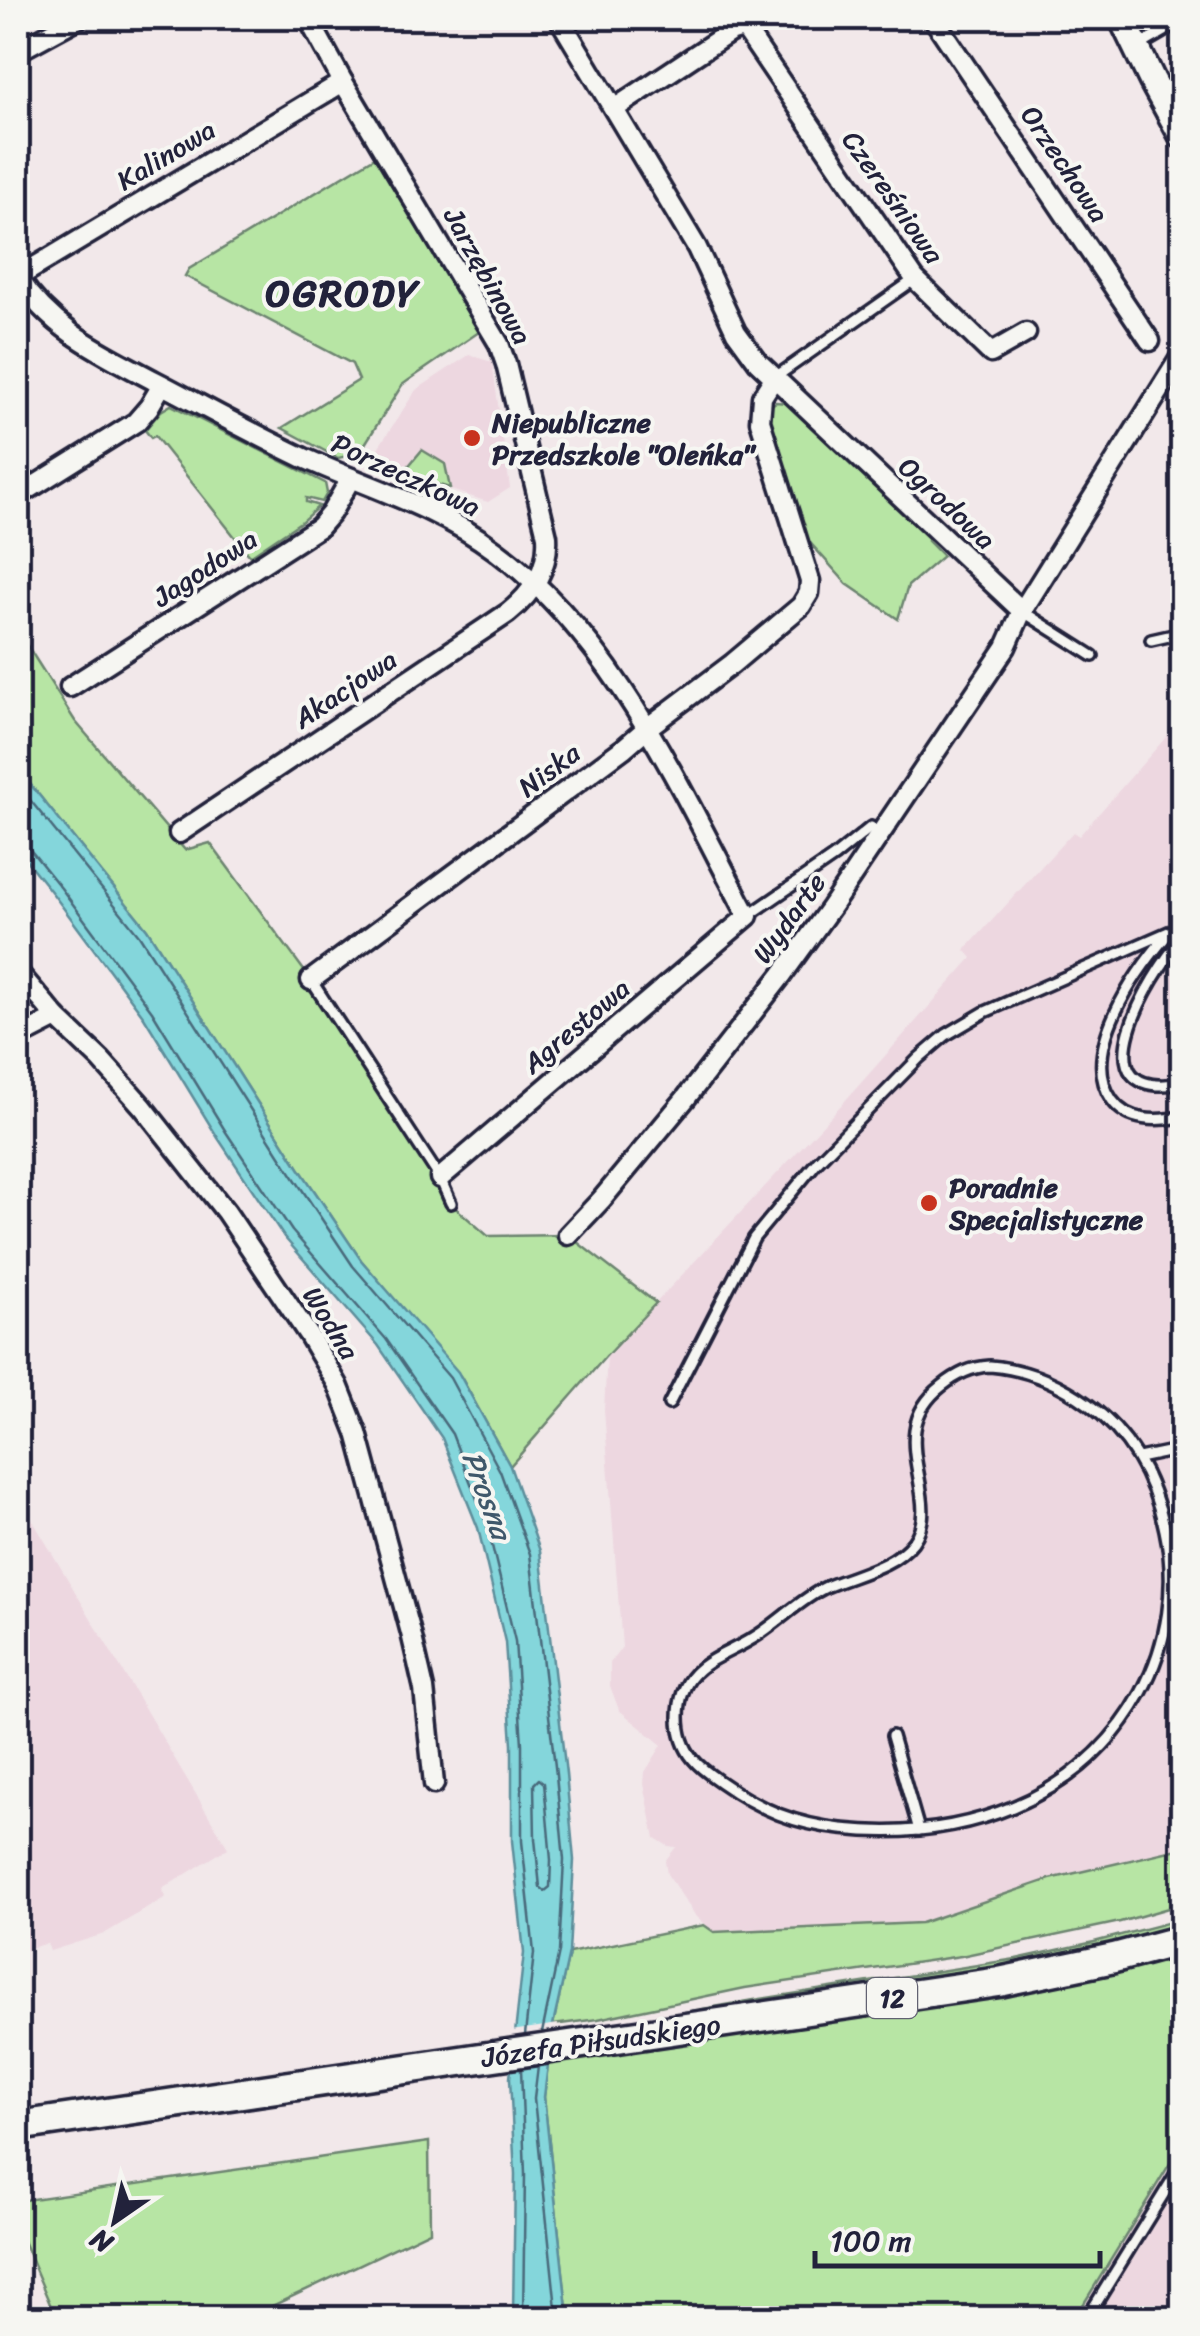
<svg xmlns="http://www.w3.org/2000/svg" width="1200" height="2336" font-family="Sriracha,sans-serif">
<style>
.built{fill:#edd7e0}
.green{fill:#b7e5a4;stroke:#6c8470;stroke-width:2.5}
.water{fill:#84d6db;stroke:#5d8e9b;stroke-width:2.5}
.pier{fill:#f2e8ea}
.lines{fill:none;stroke-linecap:round;stroke-linejoin:round}
.shore{stroke:#496a7b;stroke-width:2.5}
.lane-casing{stroke:#22223b;stroke-width:16}
.street-casing{stroke:#22223b;stroke-width:25}
.secondary-casing{stroke:#22223b;stroke-width:32}
.primary-casing{stroke:#22223b;stroke-width:35}
.lane{stroke:#f6f6f2;stroke-width:9}
.street{stroke:#f6f6f2;stroke-width:18}
.secondary{stroke:#f6f6f2;stroke-width:25}
.primary{stroke:#f6f6f2;stroke-width:28}
.poi-dot{fill:#c8321e;stroke:#f6f6f2;stroke-width:4}
.labels{text-anchor:middle;dominant-baseline:central;stroke-width:8;stroke-linejoin:round;paint-order:stroke}
.shield{fill:#f6f6f2;stroke:#626272;stroke-width:2.5}
.shield-label{font-size:25px;font-weight:bold;fill:#22223b}
.street-label{font-size:28px;fill:#22223b;stroke:#f6f6f2}
.poi-label{font-size:28px;font-weight:bold;fill:#22223b;stroke:#f6f6f2;text-anchor:start}
.water-label{font-size:30px;font-style:italic;fill:#3f586b;stroke:#f6f6f2}
.district-label{font-size:38px;font-weight:bold;letter-spacing:2.5px;fill:#22223b;stroke:#f6f6f2}
</style>
<rect width="100%" height="100%" fill="#f2e8ea"/>
<filter id="ink" filterUnits="userSpaceOnUse"><feTurbulence type="fractalNoise" baseFrequency=".01" numOctaves="2"/><feDisplacementMap in="SourceGraphic" scale="20" xChannelSelector="R" yChannelSelector="G"/><feConvolveMatrix kernelMatrix="1 2 1 2 8 2 1 2 1" color-interpolation-filters="sRGB"/></filter>
<g filter="url(#ink)">
<!-- built -->
<g class="built">
<polygon points="469,355 492,362 510,488 488,502 451,490 449,488 390,472 378,448 416,390"/>
<polygon points="1182,719 1182,1848 1050,1879 921,1923 714,1932 695,1915 667,1874 665,1861 676,1847 668,1846 655,1838 644,1784 645,1772 662,1745 619,1710 610,1686 610,1663 622,1647 604,1410 607,1355 844,1102 972,958 965,950 1073,832 1079,836"/>
<polygon points="18,1496 228,1848 162,1889 166,1897 104,1934 50,1951 47,1943 18,1952"/>
<polygon points="1182,2144 1182,2318 1075,2318 1128,2231"/>
</g>
<!-- green -->
<g class="green">
<polygon points="375,157 479,332 409,380 402,385 365,444 352,450 348,456 338,458 282,428 359,380 352,364 185,276 189,269"/>
<polygon points="776,402 786,403 797,411 931,537 928,541 943,556 908,586 898,619 847,584 805,537 768,419 770,406"/>
<polygon points="171,405 325,483 327,493 322,502 306,498 306,502 319,506 302,521 250,556 155,436 151,438 145,430 161,411"/>
<polygon points="422,450 445,464 450,488 401,475"/>
<polygon points="18,631 75,721 185,850 210,843 311,980 451,1204 488,1236 568,1235 656,1303 607,1355 510,1466 461,1377 361,1260 299,1168 147,929 18,769"/>
<polygon points="1182,1848 1182,1904 1120,1922 961,1956 745,1988 598,2019 553,2025 569,1953 704,1925 714,1932 921,1923 1050,1879"/>
<polygon points="1182,1919 1182,1929 1056,1960 612,2025 754,2000 1016,1959 1094,1942"/>
<polygon points="1182,1951 1182,2144 1075,2318 568,2318 544,2097 548,2063 988,1996"/>
<polygon points="429,2142 430,2231 247,2318 56,2318 18,2229 18,2201"/>
</g>
<!-- water -->
<polygon class="water" points="18,769 147,929 299,1168 361,1260 458,1372 510,1466 540,1551 566,1774 574,1860 569,1953 553,2025 544,2097 568,2318 515,2318 513,2314 515,2175 510,2078 524,1953 512,1841 512,1744 505,1642 478,1528 442,1438 378,1345 284,1237 218,1138 144,1017 53,894 18,850"/>
<!-- pier -->
<polygon class="pier" points="558,2024 553,2062 506,2069 511,2031"/>
<g class="lines">
<!-- shore -->
<g class="shore">
<polyline points="18,785 139,935 291,1173 353,1266 450,1378 500,1471 530,1554 556,1775 564,1860 559,1952 542,2033"/>
<polyline points="18,844 28,847 61,888 152,1011 226,1132 292,1231 386,1339 452,1434 487,1525 515,1641 522,1744 522,1841 534,1953 525,2035"/>
<polygon points="539,1779 544,1783 551,1860 550,1887 545,1891 540,1887 535,1839 534,1784"/>
<polyline points="538,2066 534,2099 557,2318"/>
<polyline points="521,2069 525,2174 523,2318"/>
</g>
<!-- lane casing -->
<g class="lane-casing">
<g id="lane">
<polyline points="1139,46 1170,28 1166,18"/>
<polyline points="774,378 915,279"/>
<polyline points="1022,611 1093,656"/>
<polyline points="1151,640 1182,633"/>
<polyline points="748,916 834,857 871,827"/>
<path d="M 1168,934 C 1137,970 1078,1051 1112,1100 C 1128,1123 1157,1121 1182,1117"/>
<path d="M 1182,939 C 1149,975 1074,1103 1182,1083"/>
<polyline points="311,980 440,1178 451,1203"/>
<path d="M 990,1366 C 1026,1369 1059,1383 1088,1404 C 1131,1435 1154,1479 1165,1530 C 1177,1585 1168,1643 1141,1693 C 1081,1802 960,1842 841,1829 C 796,1824 760,1810 722,1783 C 712,1776 701,1769 693,1759 C 683,1747 679,1732 679,1717 C 679,1663 722,1659 758,1635 C 781,1620 801,1599 826,1587 C 855,1574 893,1568 913,1542 C 946,1497 880,1434 942,1386 C 957,1374 971,1367 990,1366 Z"/>
<polyline points="669,1404 754,1238 817,1162 919,1058 946,1035 985,1012 1182,926"/>
<polyline points="1139,1458 1182,1449"/>
<polyline points="892,1736 919,1830"/>
<polyline points="1087,2318 1182,2164"/>
</g>
</g>
<!-- street casing -->
<g class="street-casing">
<g id="street">
<polyline points="559,18 697,248 736,332 758,362 1022,611"/>
<polyline points="933,18 1150,341"/>
<polyline points="743,26 915,279 991,353 1026,333"/>
<polyline points="18,51 79,18"/>
<polyline points="614,109 730,32 775,18"/>
<polyline points="18,277 343,82"/>
<path d="M 18,278 C 53,331 101,352 155,381 C 205,407 253,434 304,458 C 368,487 438,507 495,550 C 616,640 679,787 748,916 L 440,1178"/>
<polyline points="18,496 136,422 149,407 162,385"/>
<polyline points="70,687 319,527 331,513 351,478"/>
<path d="M 179,833 L 508,613 C 533,593 549,569 547,536 L 506,364 L 499,344 L 343,82 L 308,18"/>
<polyline points="18,972 57,1018 101,1060 143,1107 226,1212 308,1334 338,1385 357,1433 411,1633 424,1689 434,1784"/>
<polyline points="311,980 624,748 647,728 732,664 801,606 809,593 810,581 760,421 762,397 774,378"/>
<polyline points="18,1038 57,1018"/>
<polyline points="568,1235 602,1199 686,1098 782,975 831,907 1006,647 1022,611 1180,358"/>
</g>
</g>
<!-- secondary casing -->
<g class="secondary-casing">
<polyline id="secondary" points="1122,18 1152,80 1182,135"/>
</g>
<!-- primary casing -->
<g class="primary-casing">
<polyline id="primary" points="18,2126 999,1982 1114,1958 1182,1940"/>
</g>
<!-- lane -->
<use href="#lane" class="lane"/>
<!-- street -->
<use href="#street" class="street"/>
<!-- secondary -->
<use href="#secondary" class="secondary"/>
<!-- primary -->
<use href="#primary" class="primary"/>
</g>
</g>
<!-- markers -->
<g class="poi-dot">
<circle cx="472" cy="438" r="10"/>
<circle cx="929" cy="1203" r="10"/>
</g>
<g class="labels">
<!-- shield labels -->
<rect class="shield" x="867" y="1978" width="50" height="40" rx="8"/>
<g class="shield-label">
<text x="892" y="1998">12</text>
</g>
<!-- street labels -->
<g class="street-label">
<text transform="translate(166 155) rotate(-31)">Kalinowa</text>
<text transform="translate(1065 164) rotate(56)">Orzechowa</text>
<text transform="translate(893 197) rotate(55)">Czereśniowa</text>
<text transform="translate(488 276) rotate(61)">Jarzębinowa</text>
<text transform="translate(406 475) rotate(25)">Porzeczkowa</text>
<text transform="translate(947 503) rotate(43)">Ogrodowa</text>
<text transform="translate(205 568) rotate(-33)">Jagodowa</text>
<text transform="translate(345 689) rotate(-34)">Akacjowa</text>
<text transform="translate(549 770) rotate(-37)">Niska</text>
<text transform="translate(789 918) rotate(-54)">Wydarte</text>
<text transform="translate(576 1026) rotate(-40)">Agrestowa</text>
<text transform="translate(331 1323) rotate(58)">Wodna</text>
<text transform="translate(601 2041) rotate(-8)">Józefa Piłsudskiego</text>
</g>
<!-- poi labels -->
<g class="poi-label">
<text x="492" y="422">Niepubliczne<tspan x="492" dy="32">Przedszkole "Oleńka"</tspan></text>
<text x="949" y="1187">Poradnie<tspan x="949" dy="32">Specjalistyczne</tspan></text>
</g>
<!-- water labels -->
<g class="water-label">
<text transform="translate(487 1495) rotate(70)">Prosna</text>
</g>
<!-- district labels -->
<g class="district-label">
<text x="343" y="293">OGRODY</text>
</g>
</g>
<!-- margin -->
<rect width="1200" height="2336" fill="none" stroke="#f6f6f2" stroke-width="60"/>
<rect x="30" y="30" width="1140" height="2276" fill="none" stroke="#22223b" stroke-width="4" filter="url(#ink)"/>
<!-- north arrow -->
<g transform="translate(115 2221) rotate(214)" stroke="#f6f6f2" stroke-width="8" paint-order="stroke">
<path d="M0-8L18 38L0 25L-18 38Z" fill="#22223b"/>
<text y="-15" font-size="28" font-weight="bold" text-anchor="middle" fill="#22223b">N</text>
</g>
<!-- scale -->
<path d="M815 2251v15h285v-15" fill="none" stroke="#22223b" stroke-width="5"/>
<text x="830" y="2251" font-size="30" fill="#22223b" stroke="#f6f6f2" stroke-width="8" paint-order="stroke">100 m</text>
</svg>
